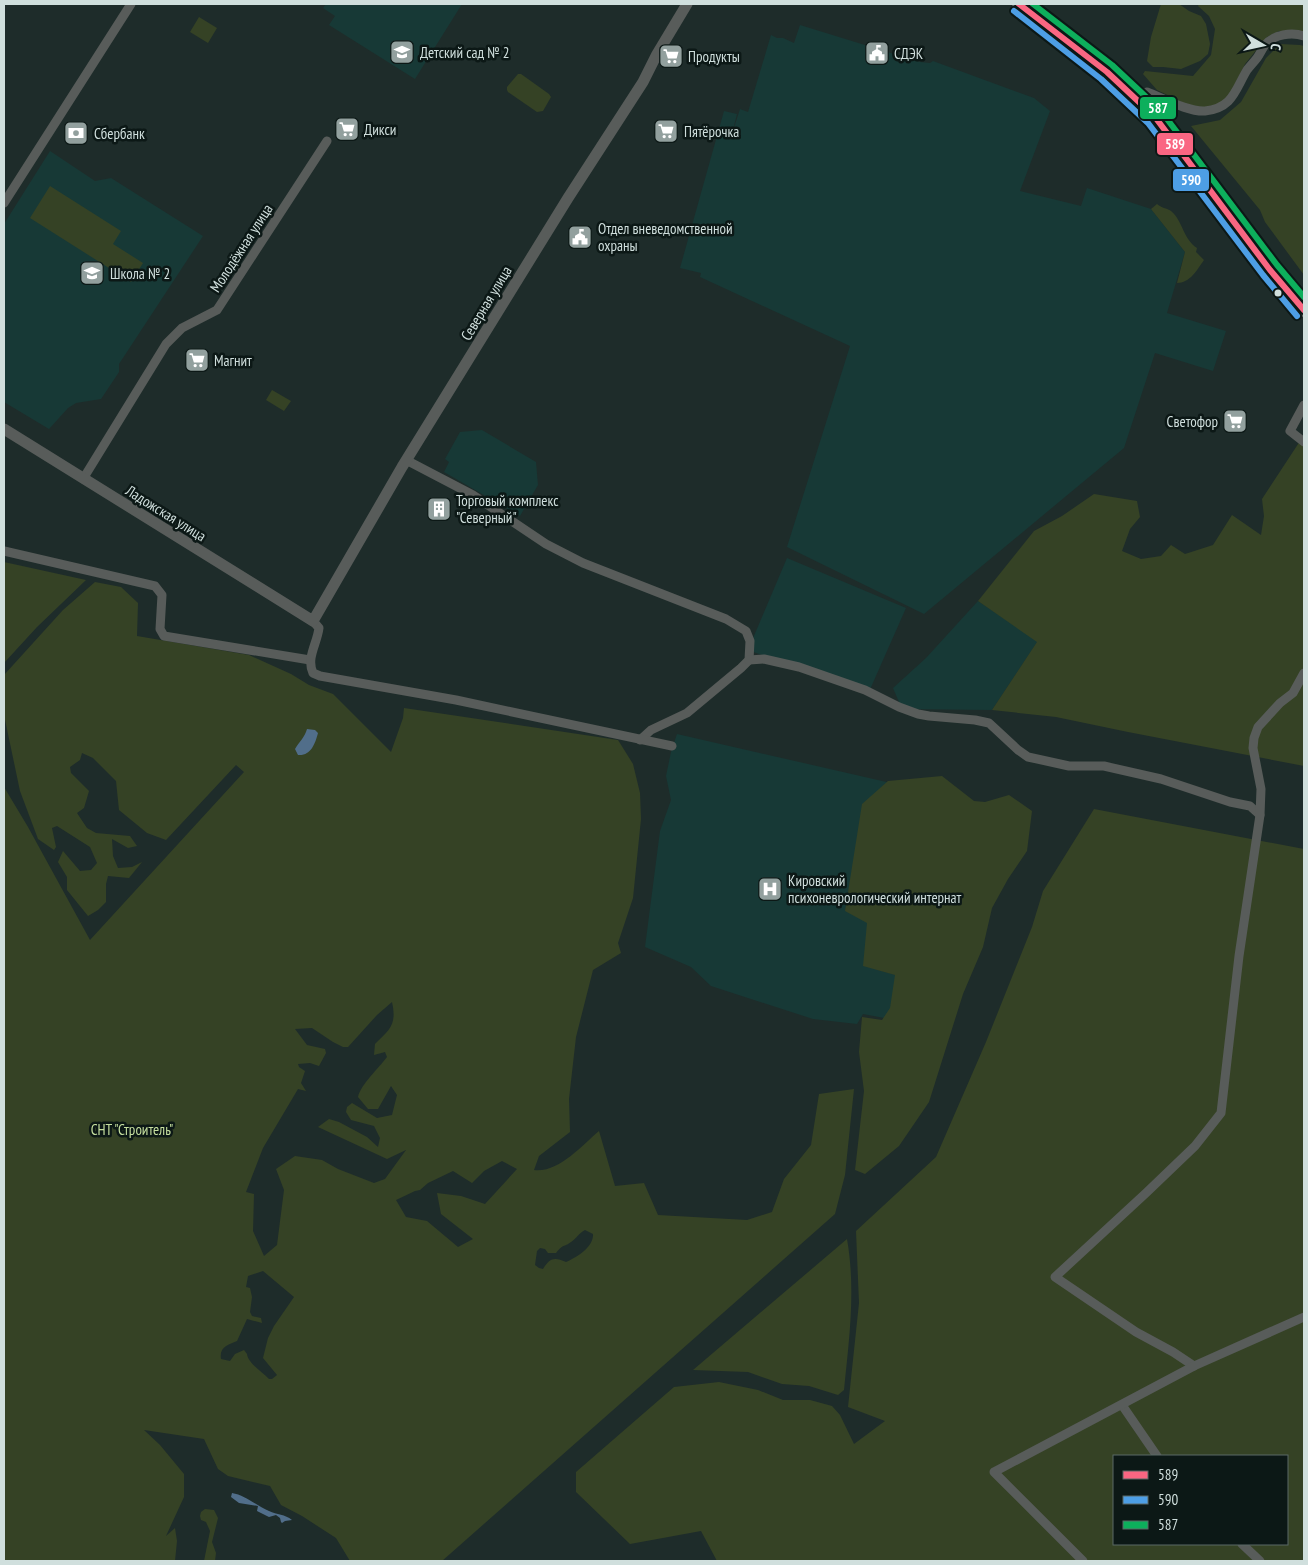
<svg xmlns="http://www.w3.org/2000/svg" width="1308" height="1565" font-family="'PT Sans Narrow',sans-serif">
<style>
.built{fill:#173936}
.green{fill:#354225;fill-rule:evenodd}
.water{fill:#516e8a}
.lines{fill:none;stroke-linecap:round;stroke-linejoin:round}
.minor{stroke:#585c5a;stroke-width:9}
.tertiary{stroke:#585c5a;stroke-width:11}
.primary{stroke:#5e6562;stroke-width:14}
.bus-1-casing{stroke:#0c1816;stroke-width:10}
.bus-2-casing{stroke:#0c1816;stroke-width:10}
.bus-3-casing{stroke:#0c1816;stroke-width:10}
.bus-1{stroke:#fa6682;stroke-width:6}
.bus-2{stroke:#4d9ee5;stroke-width:6}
.bus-3{stroke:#0daf5c;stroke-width:6}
.bus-dot{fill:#d0dfdd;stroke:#0c1816;stroke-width:2}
.labels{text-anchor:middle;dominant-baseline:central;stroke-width:5;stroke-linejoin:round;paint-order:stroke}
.poi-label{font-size:15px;fill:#d0dfdd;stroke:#0c1816;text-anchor:start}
.street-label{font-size:15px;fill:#d0dfdd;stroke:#0c1816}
.park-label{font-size:15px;fill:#c6df9f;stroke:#0c1816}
.line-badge{stroke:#0c1816;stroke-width:2}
.badge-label{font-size:14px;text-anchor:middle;font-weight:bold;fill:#fff}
</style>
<rect width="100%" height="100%" fill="#1e2c2a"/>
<!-- built -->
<g class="built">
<polygon points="326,4 462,4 415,79 329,25 335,16 323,8"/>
<polygon points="800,25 920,62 930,63 933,61 1034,98 1050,111 1020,191 1081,206 1087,188 1151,209 1185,252 1167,313 1226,331 1213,371 1155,353 1124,448 924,614 787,547 850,346 700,277 701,273 680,268 724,111 737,114 731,137 740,109 748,112 771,35 777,38 783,38 794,43"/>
<polygon points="50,151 95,181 111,178 203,236 119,364 119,372 101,399 76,403 68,408 49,429 4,402 4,224"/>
<polygon points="482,430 536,462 538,485 520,516 444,472 449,462 445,459 460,432"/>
<polygon points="787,558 906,608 868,694 748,650"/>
<polygon points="978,601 1038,641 992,710 902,709 893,688 926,658"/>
<polygon points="677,734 904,786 875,969 903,977 895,1020 863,1014 857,1024 813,1019 711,986 691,967 645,947 660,831 671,800 666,776 671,752"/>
</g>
<!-- green -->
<g class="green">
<polygon points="1161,4 1179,4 1189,11 1201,16 1206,24 1210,44 1208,54 1200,61 1181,69 1163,67 1153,67 1147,61 1151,37"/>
<polygon points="1199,4 1304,4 1304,31 1279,31 1267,37 1245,64 1230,95 1215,108 1192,107 1157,90 1143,74 1145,71 1193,76 1211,55 1215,29 1209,16 1198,6"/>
<polygon points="199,17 217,28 208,43 190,32"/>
<polygon points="1280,44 1300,45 1304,46 1304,275 1265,222 1260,210 1191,126 1220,120 1241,102 1266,58"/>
<polygon points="518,74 521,74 549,94 551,97 543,111 537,112 508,92 507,90 507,87"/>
<polygon points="50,186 121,231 113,244 143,263 131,282 30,218"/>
<path d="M 1157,204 C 1161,208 1167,208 1171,211 C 1183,221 1183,239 1197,248 L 1196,252 L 1204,260 C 1197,270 1190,283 1177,283 L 1185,252 L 1151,209 Z"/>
<polygon points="272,390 291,401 284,411 266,400"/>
<polygon points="1304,435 1304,766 1128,732 1056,717 992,710 1037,642 978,601 1034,531 1062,516 1094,494 1137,501 1140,517 1130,529 1122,551 1141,559 1161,556 1171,545 1185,554 1213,545 1232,515 1261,535 1264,516 1262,499"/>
<polygon points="4,562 86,580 37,627 4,663"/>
<path d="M 95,582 L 121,587 L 138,603 L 137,636 L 249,655 L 291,674 L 309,685 L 333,694 L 391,752 L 403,718 L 404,708 L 618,740 L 633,764 L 640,793 L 641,819 L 633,898 L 618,943 L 621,953 L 593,970 L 576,1037 L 569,1099 L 570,1132 L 539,1156 L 534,1170 C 559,1173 581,1146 599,1131 L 615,1186 L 644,1183 L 658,1215 L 747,1220 L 772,1212 L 784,1179 L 811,1145 L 819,1094 L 854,1089 L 845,1175 L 835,1214 L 442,1561 L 350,1561 L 336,1538 L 302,1516 L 281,1505 L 270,1486 L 228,1476 L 218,1469 L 204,1439 L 144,1430 L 160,1445 L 184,1474 L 184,1497 L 166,1536 L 175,1528 L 177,1541 L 175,1561 L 4,1561 L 4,787 L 28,827 L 90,940 L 244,772 L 236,765 L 166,840 L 147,833 L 119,810 L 116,781 L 93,758 L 82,753 L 80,760 L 70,767 L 71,773 L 89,791 L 84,808 L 77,813 L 87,828 L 96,833 L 130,836 L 137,846 L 128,848 L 112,839 L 113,856 L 118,868 L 132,867 L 142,862 L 129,878 L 108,876 L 106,884 L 106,902 L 98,910 L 88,916 L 67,890 L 67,877 L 58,862 L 63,851 L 80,871 L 91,870 L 97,863 L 90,847 L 57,826 L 52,828 L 56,847 L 54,850 L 38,839 L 20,791 L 4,715 L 4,675 L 63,610 ZM 392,1002 C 397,1025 390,1029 375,1044 L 374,1055 L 385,1052 L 387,1057 C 379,1068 361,1084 358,1097 L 368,1109 L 378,1109 L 391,1086 L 397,1095 L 392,1115 L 377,1118 L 352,1103 L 347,1107 L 346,1112 L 351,1120 L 374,1126 L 380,1138 L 378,1147 L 367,1137 L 339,1122 L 329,1119 L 318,1127 L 387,1159 L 406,1150 L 385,1179 L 374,1183 L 338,1169 L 322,1160 L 295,1156 L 276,1169 L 284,1190 L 277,1245 L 264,1256 L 253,1231 L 254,1194 L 246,1192 L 263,1148 L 298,1089 L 306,1091 L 301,1083 L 305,1071 L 299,1067 L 298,1064 L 310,1063 L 319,1066 L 326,1053 L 325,1049 L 307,1045 L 295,1029 L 312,1028 L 333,1042 L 343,1047 L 348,1047 L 377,1015 ZM 502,1161 L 517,1169 L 485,1204 L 461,1196 L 437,1193 L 441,1214 L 473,1239 L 458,1247 L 427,1221 L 406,1217 L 396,1200 L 415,1191 L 420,1190 L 428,1183 L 453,1171 L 472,1183 L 484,1171 ZM 585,1230 L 593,1234 C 594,1247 576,1258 566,1262 C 554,1257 550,1258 543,1269 L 539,1268 L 535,1265 L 537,1251 L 540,1248 L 545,1249 L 548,1253 L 556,1253 C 564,1243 563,1248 571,1242 C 576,1239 579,1233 585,1230 ZM 263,1271 L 294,1297 L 274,1326 L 268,1338 L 263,1358 L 277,1375 L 272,1379 L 269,1379 C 262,1372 248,1363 247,1354 L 244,1350 L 235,1354 L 230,1361 L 221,1359 C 219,1347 228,1345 237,1341 L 247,1319 L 262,1323 L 261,1318 L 252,1316 L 250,1312 L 252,1297 L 250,1288 L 246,1287 L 248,1276 Z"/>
<polygon points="942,776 974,801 985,802 1009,795 1032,811 1027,851 1008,879 992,908 983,947 963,994 929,1102 899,1146 865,1174 855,1170 864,1091 859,1052 862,1017 882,1020 890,1008 895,975 863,966 867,923 845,911 862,804 888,781"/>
<path d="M 1094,809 L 1304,849 L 1304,1561 L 717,1561 L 701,1531 L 630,1544 L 576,1492 L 576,1472 L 674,1387 L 719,1382 L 758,1390 L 783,1400 L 810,1400 L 832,1406 L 840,1415 L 854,1444 L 885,1421 L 848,1407 L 859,1303 L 856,1231 L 936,1157 L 986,1042 L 1032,927 L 1043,891 ZM 1114,1456 L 1287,1456 L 1287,1544 L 1114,1544 Z"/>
<path d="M 847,1239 C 856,1290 849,1340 844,1390 L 838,1395 L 809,1386 L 782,1384 L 748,1372 L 693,1370 Z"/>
<polygon points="205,1509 214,1510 218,1518 212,1542 216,1553 215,1561 204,1561 210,1531 206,1522 201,1520 200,1516 201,1512"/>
</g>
<!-- water -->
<g class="water">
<path d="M 307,729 L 315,730 L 318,733 C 315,744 311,756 298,755 L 295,749 C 299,742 305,737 307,729 Z"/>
<path d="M 232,1493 C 245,1495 257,1506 269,1511 C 277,1515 285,1514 292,1520 L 285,1521 L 282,1523 L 281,1522 L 280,1518 L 276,1515 L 269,1517 L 257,1511 L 258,1506 L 239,1503 L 231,1497 Z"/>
</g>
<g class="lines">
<!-- minor -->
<g class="minor">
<path d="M 1138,99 L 1147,92 C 1163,98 1188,112 1205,111 C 1233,108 1235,90 1247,70 C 1250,66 1254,62 1257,58 C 1260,54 1262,49 1265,45 C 1274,34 1292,32 1304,36"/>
<polyline points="4,203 131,4"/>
<polyline points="1304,405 1290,431 1304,442"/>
<polyline points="406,460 473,495 546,544 583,563 726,619 746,631 750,641 749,660 741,668 687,713 651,730 640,740"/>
<polyline points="83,479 166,344 182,328 217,310 327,141"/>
<polyline points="4,551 155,586 162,595 160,629 164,636 310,660"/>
<path d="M 313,621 L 319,628 C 317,644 306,658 313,673 L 320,676 L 456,700 L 672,746"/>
<polyline points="749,660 764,659 799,667 865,690 899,707 918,714 929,716 975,720 989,723 1018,750 1028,757 1069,766 1104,766 1161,779 1230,802 1250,806 1260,815"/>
<polyline points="1194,1366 1173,1352 1136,1332 1055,1277 1146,1193 1195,1146 1221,1113 1239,956 1260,815 1261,789 1253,748 1254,738 1258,727 1280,703 1293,693 1304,673"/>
<polyline points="1122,1405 1157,1456"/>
<polyline points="1242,1544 1260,1561"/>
<polyline points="1083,1561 994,1472 1194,1366 1304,1317"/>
</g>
<!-- tertiary -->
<polyline class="tertiary" points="4,429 313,621 402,467 568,198 643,82 657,54 687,4"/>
<!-- primary -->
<path class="primary" d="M 1019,4 C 1066,39 1115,75 1155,117 L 1270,270 L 1304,310"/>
<!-- bus-1 casing -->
<g class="bus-1-casing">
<polyline id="bus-1" points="1019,4 1107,72 1155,117 1270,270 1304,310"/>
</g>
<!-- bus-2 casing -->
<g class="bus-2-casing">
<polyline id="bus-2" points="1014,11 1101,79 1148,123 1263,275 1297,316"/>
</g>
<!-- bus-3 casing -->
<g class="bus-3-casing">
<polyline id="bus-3" points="1033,4 1112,65 1161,111 1277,265 1304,297"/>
</g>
<!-- bus-1 -->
<use href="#bus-1" class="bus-1"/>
<!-- bus-2 -->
<use href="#bus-2" class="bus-2"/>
<!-- bus-3 -->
<use href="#bus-3" class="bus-3"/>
</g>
<!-- icons -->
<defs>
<g id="school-square" transform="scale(1.25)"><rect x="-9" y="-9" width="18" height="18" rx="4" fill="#92a09e" stroke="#0c1816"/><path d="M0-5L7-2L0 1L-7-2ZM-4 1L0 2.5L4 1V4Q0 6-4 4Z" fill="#fff"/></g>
<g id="civic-square" transform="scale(1.25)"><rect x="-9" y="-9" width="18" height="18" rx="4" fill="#92a09e" stroke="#0c1816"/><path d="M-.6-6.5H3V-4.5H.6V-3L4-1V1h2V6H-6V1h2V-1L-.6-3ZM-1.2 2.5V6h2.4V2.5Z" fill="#fff"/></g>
<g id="supermarket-square" transform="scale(1.25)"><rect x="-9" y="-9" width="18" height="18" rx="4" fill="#92a09e" stroke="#0c1816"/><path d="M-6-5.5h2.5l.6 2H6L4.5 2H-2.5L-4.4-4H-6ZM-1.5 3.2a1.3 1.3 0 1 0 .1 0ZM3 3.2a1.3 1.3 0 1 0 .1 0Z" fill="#fff"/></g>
<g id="bank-square" transform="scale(1.25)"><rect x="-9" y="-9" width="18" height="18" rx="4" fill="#92a09e" stroke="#0c1816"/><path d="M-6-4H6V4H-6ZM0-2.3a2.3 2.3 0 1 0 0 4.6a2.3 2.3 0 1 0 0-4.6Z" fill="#fff"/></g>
<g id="building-square" transform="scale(1.25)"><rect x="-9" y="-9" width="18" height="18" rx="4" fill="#92a09e" stroke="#0c1816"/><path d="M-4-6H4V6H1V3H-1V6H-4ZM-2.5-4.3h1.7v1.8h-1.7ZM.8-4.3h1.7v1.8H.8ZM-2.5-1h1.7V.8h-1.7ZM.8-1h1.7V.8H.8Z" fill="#fff"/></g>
<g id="hospital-square" transform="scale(1.25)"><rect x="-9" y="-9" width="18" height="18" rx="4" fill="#92a09e" stroke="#0c1816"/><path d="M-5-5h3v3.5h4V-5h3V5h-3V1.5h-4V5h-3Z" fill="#fff"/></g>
</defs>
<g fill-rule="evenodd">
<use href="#school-square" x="402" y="52"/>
<use href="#civic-square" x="877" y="53"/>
<use href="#supermarket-square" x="671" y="56"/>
<use href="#supermarket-square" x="347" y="129"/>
<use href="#supermarket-square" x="666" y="131"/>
<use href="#bank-square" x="76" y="133"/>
<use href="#civic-square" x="580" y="237"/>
<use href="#school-square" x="92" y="273"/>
<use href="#supermarket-square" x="197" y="360"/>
<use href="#supermarket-square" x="1235" y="421"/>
<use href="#building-square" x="439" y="509"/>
<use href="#hospital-square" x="770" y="889"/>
</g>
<!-- markers -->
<circle class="bus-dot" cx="1278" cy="293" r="4.5"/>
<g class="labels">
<!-- poi labels -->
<g class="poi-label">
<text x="420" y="52">Детский сад № 2</text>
<text x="894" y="53">СДЭК</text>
<text x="688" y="56">Продукты</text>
<text x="364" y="129">Дикси</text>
<text x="684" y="131">Пятёрочка</text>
<text x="94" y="133">Сбербанк</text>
<text x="598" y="228">Отдел вневедомственной<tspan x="598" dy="17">охраны</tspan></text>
<text x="110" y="273">Школа № 2</text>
<text x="214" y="360">Магнит</text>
<text x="1218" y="421" text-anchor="end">Светофор</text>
<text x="456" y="500">Торговый комплекс<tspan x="456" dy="17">"Северный"</tspan></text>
<text x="788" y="880">Кировский<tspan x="788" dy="17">психоневрологический интернат</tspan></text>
</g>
<!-- street labels -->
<g class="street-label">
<text transform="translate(241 248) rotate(-57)">Молодёжная улица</text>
<text transform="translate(486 303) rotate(-59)">Северная улица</text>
<text transform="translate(166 513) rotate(32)">Ладожская улица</text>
</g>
<!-- park labels -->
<g class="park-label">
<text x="132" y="1129">СНТ "Строитель"</text>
</g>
</g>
<g class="line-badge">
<rect x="1139" y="96" width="38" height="24" rx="5" fill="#0daf5c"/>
<rect x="1156" y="132" width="38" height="24" rx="5" fill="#fa6682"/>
<rect x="1172" y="168" width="38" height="24" rx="5" fill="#4d9ee5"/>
</g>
<g class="badge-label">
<text x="1158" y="113">587</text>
<text x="1175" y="149">589</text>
<text x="1191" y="185">590</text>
</g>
<!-- border -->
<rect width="1308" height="1565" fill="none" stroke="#d0dfdd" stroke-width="10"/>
<!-- legend -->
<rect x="1113" y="1455" width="175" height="90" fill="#0c1816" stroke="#5a6866"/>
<rect x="1123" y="1471" width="25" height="8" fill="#fa6682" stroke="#5a6866"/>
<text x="1158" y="1480" font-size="15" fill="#d0dfdd">589</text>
<rect x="1123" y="1496" width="25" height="8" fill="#4d9ee5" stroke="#5a6866"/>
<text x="1158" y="1505" font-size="15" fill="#d0dfdd">590</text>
<rect x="1123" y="1521" width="25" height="8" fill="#0daf5c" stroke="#5a6866"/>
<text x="1158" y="1530" font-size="15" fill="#d0dfdd">587</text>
<!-- north arrow -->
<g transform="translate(1263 45) rotate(99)" stroke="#0c1816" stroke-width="4" paint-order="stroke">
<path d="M0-4L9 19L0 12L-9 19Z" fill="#d0dfdd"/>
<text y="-8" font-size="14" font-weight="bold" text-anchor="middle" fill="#d0dfdd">С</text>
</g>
</svg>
